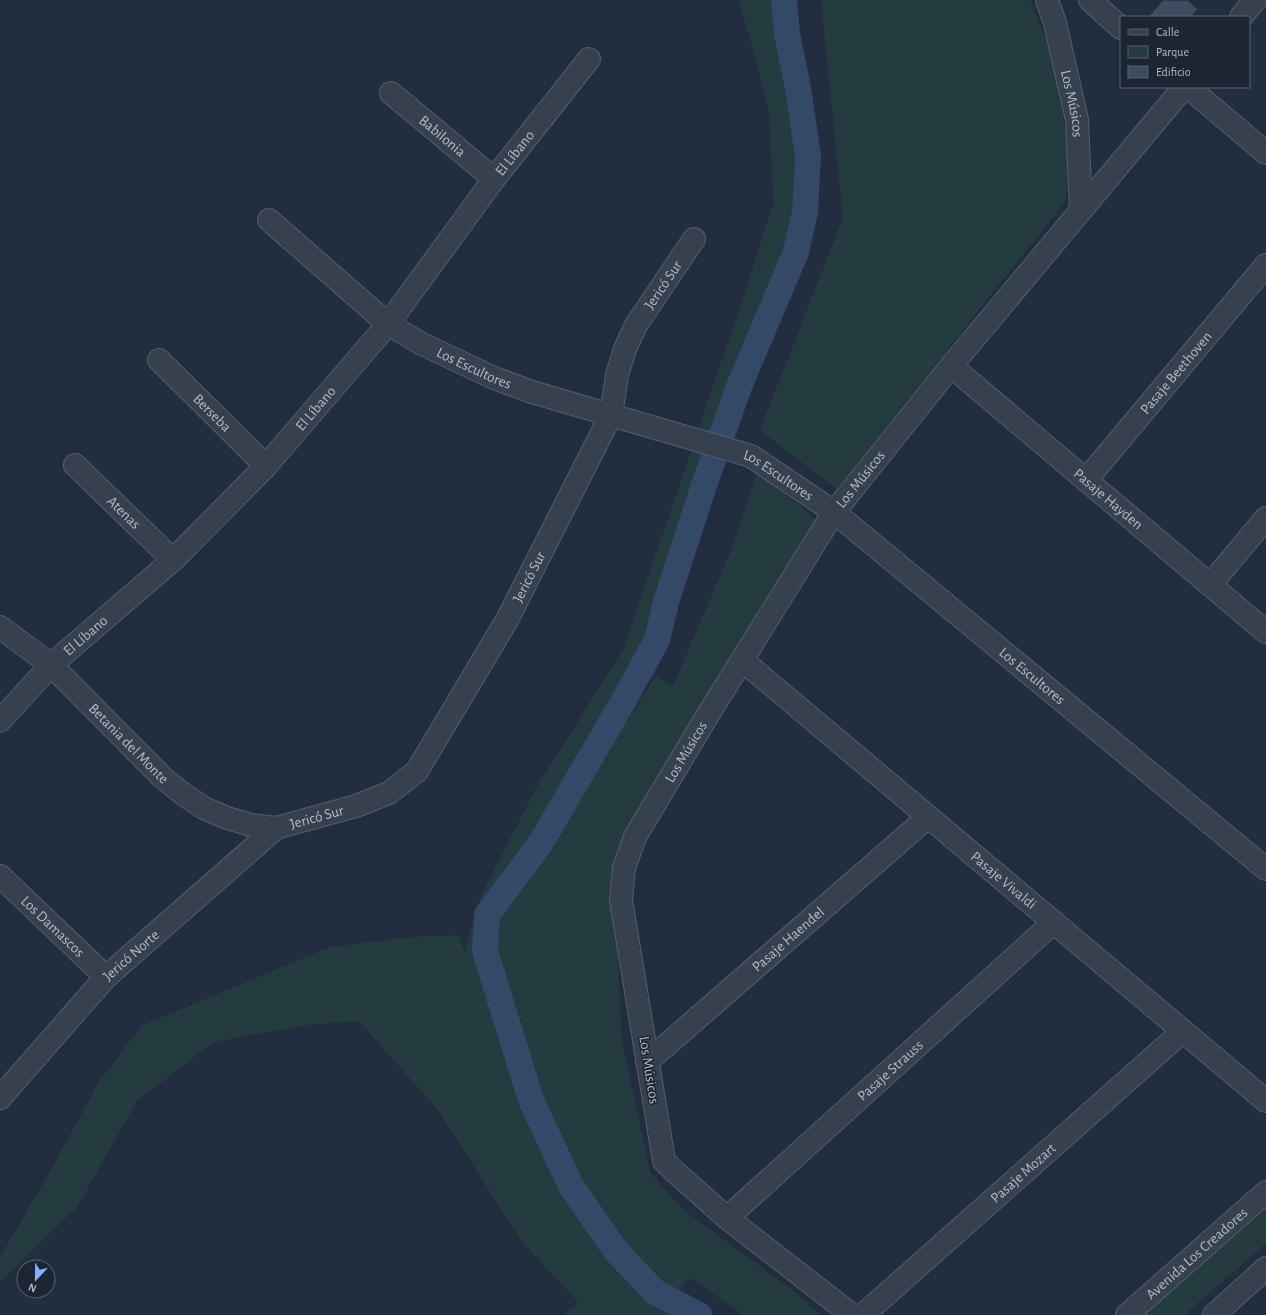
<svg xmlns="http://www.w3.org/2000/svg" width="1266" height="1315" font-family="'Alegreya Sans',sans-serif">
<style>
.green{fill:#243c40}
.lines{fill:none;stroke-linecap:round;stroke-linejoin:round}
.canal{stroke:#344868;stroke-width:26}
.building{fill:#3e4c5f;stroke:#1d2736}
.minor-casing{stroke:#545e6d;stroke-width:24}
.tertiary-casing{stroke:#545e6d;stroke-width:24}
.minor{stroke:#36404f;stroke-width:22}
.tertiary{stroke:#36404f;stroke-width:22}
.labels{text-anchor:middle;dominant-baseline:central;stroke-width:3;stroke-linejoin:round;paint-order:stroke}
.street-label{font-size:15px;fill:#b2bbca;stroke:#1b2534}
</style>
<rect width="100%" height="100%" fill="#222e3f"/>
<!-- green -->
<g class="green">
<polygon points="738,0 780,0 807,200 707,476 649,656 550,830 522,884 656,676 673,686 733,546 757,471 817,520 613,892 618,954 621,1037 639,1119 650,1172 681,1208 795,1292 821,1315 744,1315 690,1278 678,1291 660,1287 618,1248 575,1185 534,1097 495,935 489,947 491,981 511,1041 538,1112 592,1222 630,1263 674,1301 692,1315 564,1315 578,1302 519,1238 439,1111 359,1021 307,1025 214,1042 137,1101 77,1207 0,1282 0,1257 44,1182 99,1082 141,1026 330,947 412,937 458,935 466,955 466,945 476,909 488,882 535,790 624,648 743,298 774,201 769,112 748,31"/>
<polygon points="821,0 1030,0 1053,57 1068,146 1066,201 836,489 760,430 843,218"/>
<polygon points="1266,1204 1266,1243 1184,1315 1139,1315"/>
</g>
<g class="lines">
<!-- canal -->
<polyline class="canal" points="699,1315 655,1292 616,1251 571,1186 531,1100 485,951 487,915 540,844 624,700 657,640 666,602 703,488 740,384 796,252 805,212 808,156 798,88 787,34 784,0"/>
</g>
<!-- building -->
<polygon class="building" points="1163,0 1188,0 1198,9 1191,17 1148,17"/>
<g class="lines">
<!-- minor casing -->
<g class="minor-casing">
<g id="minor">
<path id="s1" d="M 1047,0 L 1055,23 L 1077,120 L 1081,210"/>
<polyline points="1241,17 1255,0"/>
<path id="s2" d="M 391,93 L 494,179"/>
<path id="s3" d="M 269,220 L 388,324 L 422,344 L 494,378 L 532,392 L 751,456 L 834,512 L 1266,869"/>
<path id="s4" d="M 159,360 L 266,466"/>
<path id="s5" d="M 951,366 L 1266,632"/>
<path id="s6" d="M 75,465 L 173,560"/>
<path id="s7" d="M 1086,480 L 1266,265"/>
<polyline points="1210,585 1266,518"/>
<path id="s8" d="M 0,627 L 51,665 L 163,778 L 183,794 L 204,808 L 227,818 L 251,825 L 276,828 L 356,806 L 389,793 L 417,771 L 507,620 L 611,415 L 617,375 L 625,349 L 636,325 L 694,239"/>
<path id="s9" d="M 742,660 L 1266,1101"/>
<path id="s10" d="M 0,721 L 51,665 L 173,560 L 266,466 L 388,324 L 494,179 L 589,59"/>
<path id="s11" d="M 0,876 L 106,977"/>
<path id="s12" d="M 647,1062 L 928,817"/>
<path id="s13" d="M 0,1098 L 106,977 L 276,828"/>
<path id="s14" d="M 727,1218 L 1054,922"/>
<path id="s15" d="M 852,1315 L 727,1218 L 674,1171 L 664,1161 L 621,900 L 624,868 L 635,837 L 706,718 L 834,512 L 951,366 L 1184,87"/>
<path id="s16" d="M 863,1315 L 1183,1031"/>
<path id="s17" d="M 1127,1315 L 1266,1192"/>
<polyline points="1214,1315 1266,1268"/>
</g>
</g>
<!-- tertiary casing -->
<g class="tertiary-casing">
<g id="tertiary">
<polyline points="1090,0 1121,28"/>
<polyline points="1188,87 1266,153"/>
</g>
</g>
<!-- minor -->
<use href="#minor" class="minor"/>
<!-- tertiary -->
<use href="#tertiary" class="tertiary"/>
</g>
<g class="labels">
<!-- street labels -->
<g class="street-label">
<text stroke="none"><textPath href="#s1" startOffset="107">Los Músicos</textPath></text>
<text stroke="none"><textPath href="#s2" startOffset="67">Babilonia</textPath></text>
<text stroke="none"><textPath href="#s10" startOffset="769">El Líbano</textPath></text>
<text stroke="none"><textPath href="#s8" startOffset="1051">Jericó Sur</textPath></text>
<text stroke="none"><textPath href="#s3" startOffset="255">Los Escultores</textPath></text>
<text stroke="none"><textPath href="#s7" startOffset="140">Pasaje Beethoven</textPath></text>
<text stroke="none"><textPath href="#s10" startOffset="445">El Líbano</textPath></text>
<text stroke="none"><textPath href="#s4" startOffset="75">Berseba</textPath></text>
<text stroke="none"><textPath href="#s3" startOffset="579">Los Escultores</textPath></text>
<text stroke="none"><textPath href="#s15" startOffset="996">Los Músicos</textPath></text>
<text stroke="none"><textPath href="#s5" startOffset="206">Pasaje Hayden</textPath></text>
<text stroke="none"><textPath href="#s6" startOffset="68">Atenas</textPath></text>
<text stroke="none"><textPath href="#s8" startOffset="727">Jericó Sur</textPath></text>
<text stroke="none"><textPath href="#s10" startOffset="121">El Líbano</textPath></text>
<text stroke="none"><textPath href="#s3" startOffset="903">Los Escultores</textPath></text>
<text stroke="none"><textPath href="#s8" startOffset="174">Betania del Monte</textPath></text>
<text stroke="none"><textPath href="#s15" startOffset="672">Los Músicos</textPath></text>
<text stroke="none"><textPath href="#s8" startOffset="391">Jericó Sur</textPath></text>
<text stroke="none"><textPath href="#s9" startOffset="342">Pasaje Vivaldi</textPath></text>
<text stroke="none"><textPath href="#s11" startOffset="73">Los Damascos</textPath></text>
<text stroke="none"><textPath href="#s12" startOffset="187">Pasaje Haendel</textPath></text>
<text stroke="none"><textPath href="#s13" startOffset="194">Jericó Norte</textPath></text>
<text transform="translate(649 1070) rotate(81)">Los Músicos</text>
<text stroke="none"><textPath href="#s14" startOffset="220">Pasaje Strauss</textPath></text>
<text stroke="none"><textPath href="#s16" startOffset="214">Pasaje Mozart</textPath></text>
<text stroke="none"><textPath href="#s17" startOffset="93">Avenida Los Creadores</textPath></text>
</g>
</g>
<!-- legend -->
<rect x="1120" y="16" width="130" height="72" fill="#1b2534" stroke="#576170"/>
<rect x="1128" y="29" width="20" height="6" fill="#36404f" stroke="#576170"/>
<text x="1156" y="36" font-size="12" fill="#b2bbca">Calle</text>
<rect x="1128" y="46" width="20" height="12" fill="#243c40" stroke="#576170"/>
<text x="1156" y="56" font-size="12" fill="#b2bbca">Parque</text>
<rect x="1128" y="66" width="20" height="12" fill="#3e4c5f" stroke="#576170"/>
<text x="1156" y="76" font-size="12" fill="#b2bbca">Edificio</text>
<!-- north arrow -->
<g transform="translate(36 1279) rotate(202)"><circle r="19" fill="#1b2534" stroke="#576170"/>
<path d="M0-3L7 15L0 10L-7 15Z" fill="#83afff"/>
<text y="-6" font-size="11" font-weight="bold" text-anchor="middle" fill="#b2bbca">N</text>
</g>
</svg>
